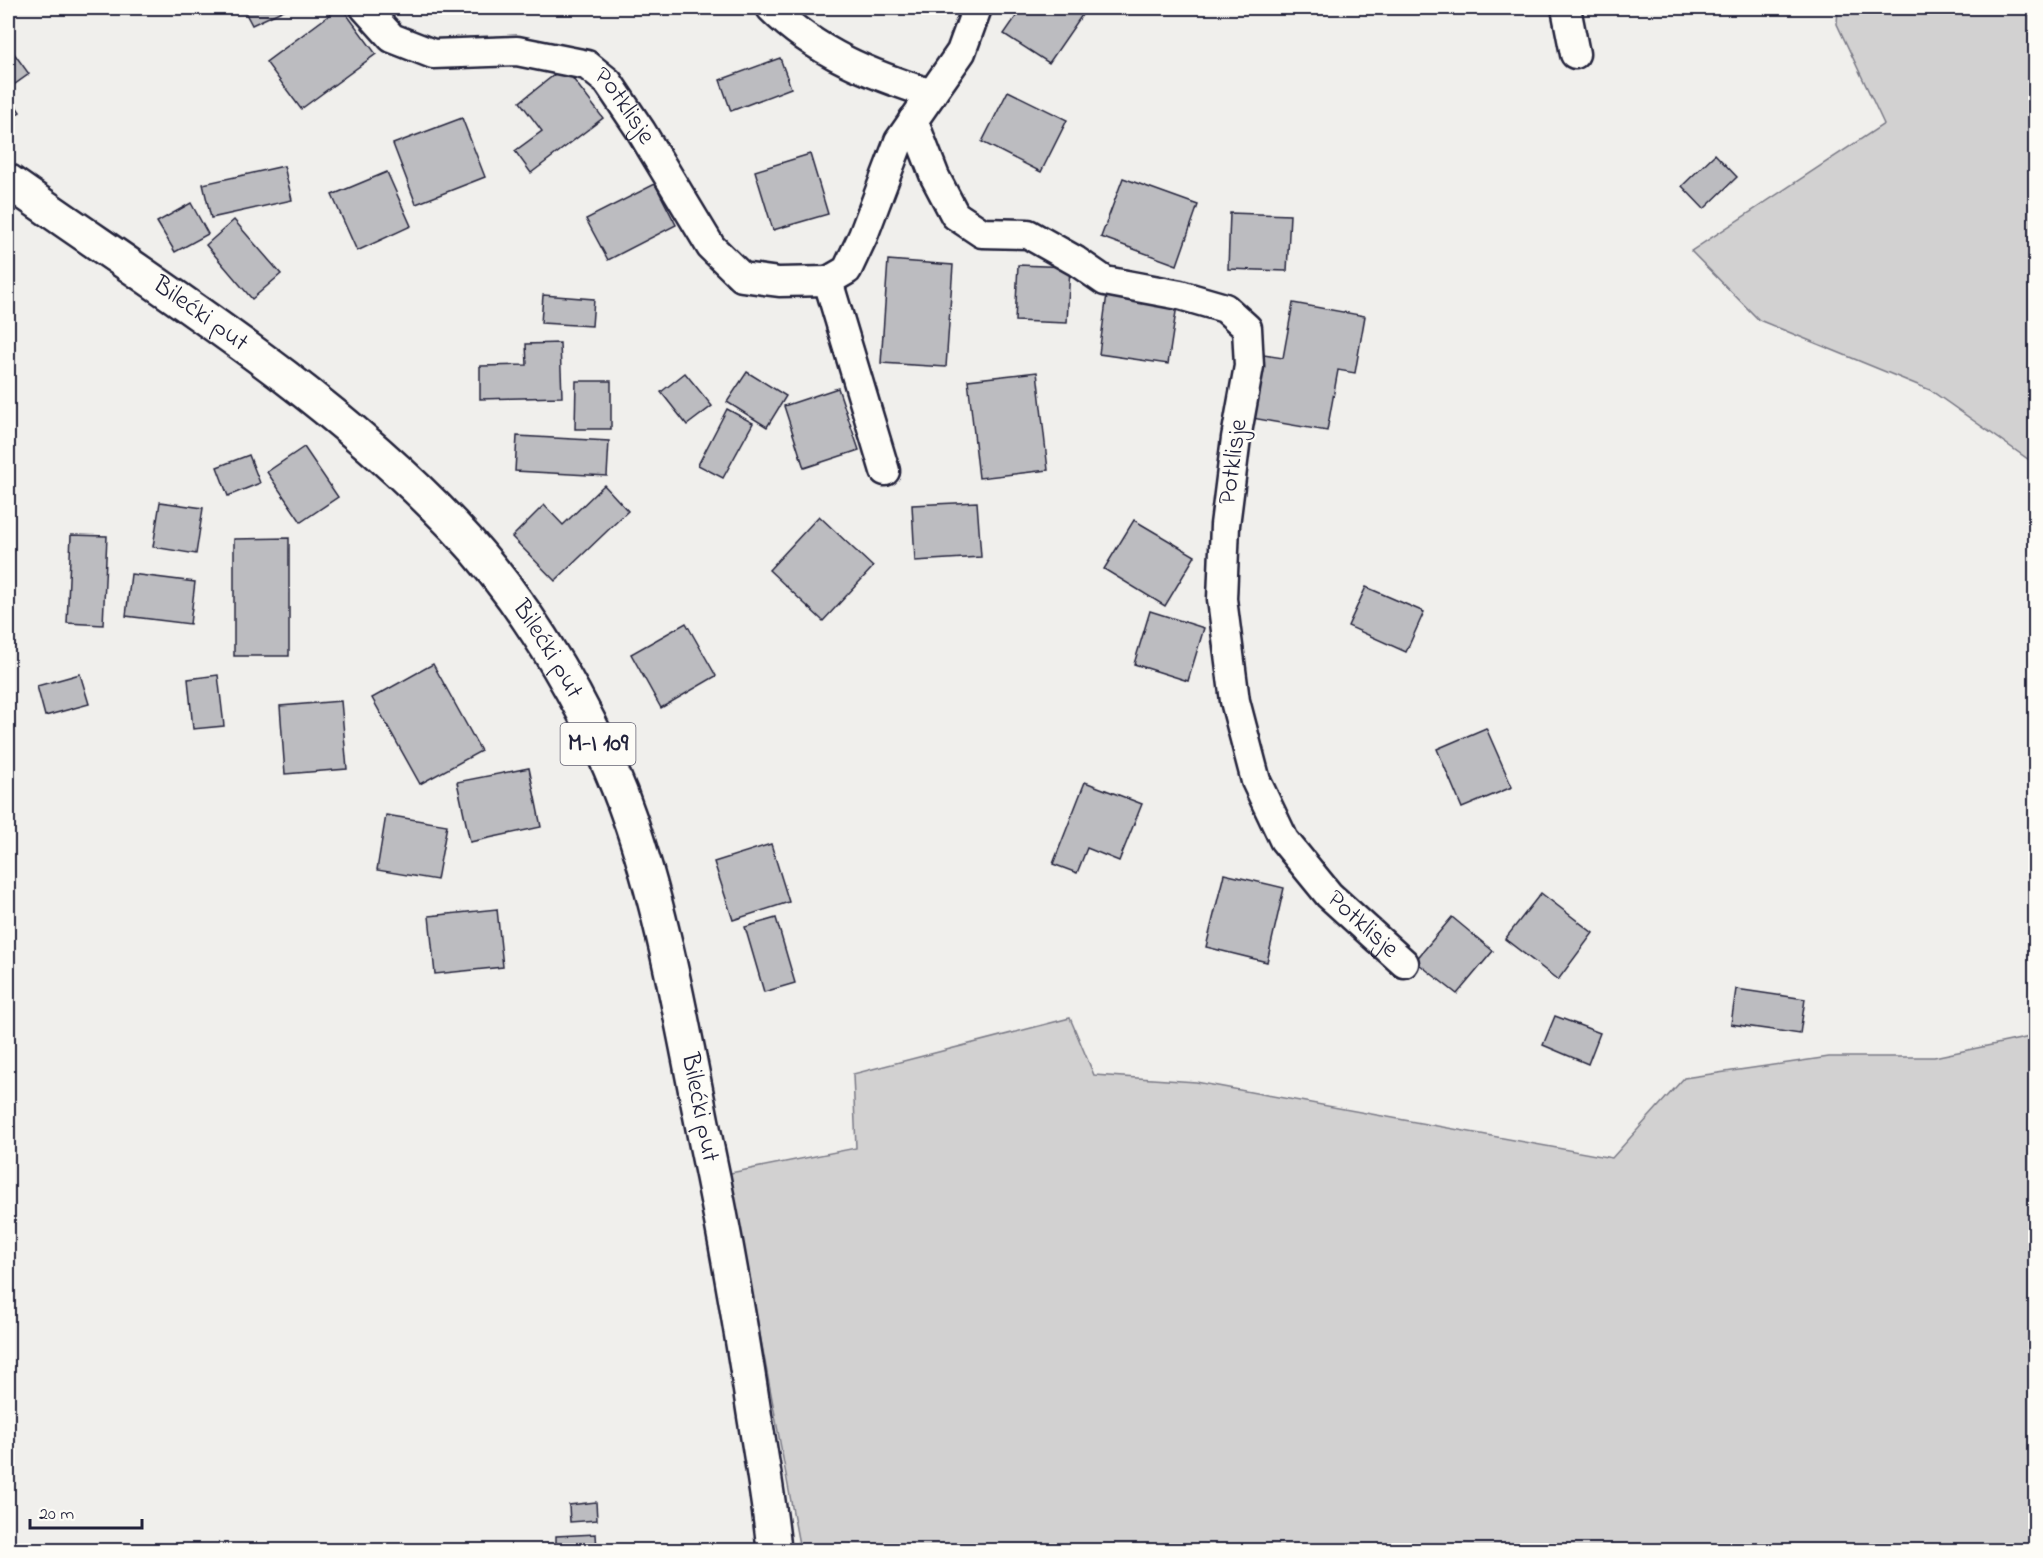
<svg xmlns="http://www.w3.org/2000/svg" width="2043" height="1558" font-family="'Indie Flower',sans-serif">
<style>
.green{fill:#d2d1d1;stroke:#7a7a86;stroke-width:1.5}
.building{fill:#bcbcc0;stroke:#22223b;stroke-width:1.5}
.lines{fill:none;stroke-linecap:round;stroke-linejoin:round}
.street-casing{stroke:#22223b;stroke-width:33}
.primary-casing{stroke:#22223b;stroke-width:38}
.street{stroke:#fdfcf7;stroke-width:28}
.primary{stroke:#fdfcf7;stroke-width:33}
.labels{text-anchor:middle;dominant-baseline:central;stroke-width:4.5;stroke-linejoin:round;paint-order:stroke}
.shield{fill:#fdfcf7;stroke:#646373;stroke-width:1.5}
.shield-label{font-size:24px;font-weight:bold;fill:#22223b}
.street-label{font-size:26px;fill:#22223b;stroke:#fdfcf7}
</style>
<rect width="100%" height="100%" fill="#f0efec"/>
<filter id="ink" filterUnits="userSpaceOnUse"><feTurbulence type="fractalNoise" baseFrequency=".0167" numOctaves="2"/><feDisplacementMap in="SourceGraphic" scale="12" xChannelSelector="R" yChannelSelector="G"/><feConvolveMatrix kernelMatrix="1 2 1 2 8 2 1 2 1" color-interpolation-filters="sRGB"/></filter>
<g filter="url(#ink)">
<!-- green -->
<g class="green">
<polygon points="1838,8 2035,8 2035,464 1930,390 1759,320 1691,251 1884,124 1837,24"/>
<polygon points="1070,1018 1094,1075 1196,1082 1612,1158 1684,1078 1829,1057 1934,1057 2035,1036 2035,1550 800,1550 730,1173 856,1148 853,1074"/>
</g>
<!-- building -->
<g class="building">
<polygon points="243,8 288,8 252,25"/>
<polygon points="339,8 342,8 376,54 301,109 266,62"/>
<polygon points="1022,8 1071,8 1082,15 1049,63 1004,34"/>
<polygon points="8,45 29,74 8,89"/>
<polygon points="780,58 791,88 731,111 720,80"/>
<polygon points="564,67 603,118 531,173 515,151 542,131 520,102"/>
<polygon points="1008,91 1067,120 1041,172 982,142"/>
<polygon points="8,94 20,112 8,120"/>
<polygon points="462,118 485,177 416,204 393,144"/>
<polygon points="810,154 828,214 773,230 755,171"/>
<polygon points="1715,154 1737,177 1704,209 1682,186"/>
<polygon points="284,166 292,200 211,218 203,184"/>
<polygon points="387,172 411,226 357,251 332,195"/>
<polygon points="1123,178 1198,205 1177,265 1101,237"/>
<polygon points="655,184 676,225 608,260 586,219"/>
<polygon points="191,203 208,234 175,252 157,222"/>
<polygon points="1230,213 1290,215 1287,271 1228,269"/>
<polygon points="234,220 281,274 252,299 206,245"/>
<polygon points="888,260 953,265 946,367 881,363"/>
<polygon points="1018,265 1070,267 1067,323 1015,321"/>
<polygon points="1107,294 1177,305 1168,364 1099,354"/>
<polygon points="543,295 594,299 592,326 541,323"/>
<polygon points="1293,303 1365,316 1355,373 1338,370 1327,431 1252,418 1264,355 1283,358"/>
<polygon points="560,343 562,397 480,399 480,366 527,365 526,344"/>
<polygon points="747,372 786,396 767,427 727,402"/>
<polygon points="1037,372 1048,470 979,478 968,380"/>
<polygon points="685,373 712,406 687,425 661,392"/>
<polygon points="576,381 611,381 611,429 575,429"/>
<polygon points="838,388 859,450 804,468 784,406"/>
<polygon points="727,409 753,423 723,478 698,465"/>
<polygon points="517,436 609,441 607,476 515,471"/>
<polygon points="304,447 338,497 301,522 267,472"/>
<polygon points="249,455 260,483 228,496 217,467"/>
<polygon points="604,485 628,511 555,581 512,537 544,505 563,525"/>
<polygon points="160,502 203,508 196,554 153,547"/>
<polygon points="977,502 981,557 915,561 912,505"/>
<polygon points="819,516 873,567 823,621 769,570"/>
<polygon points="1134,520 1195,556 1165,606 1104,569"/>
<polygon points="71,535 107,536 103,625 67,623"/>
<polygon points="289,538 289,656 234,656 234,539"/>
<polygon points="131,574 195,582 190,624 126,616"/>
<polygon points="1366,587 1424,612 1406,652 1348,626"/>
<polygon points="1150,611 1204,628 1188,681 1134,664"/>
<polygon points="686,623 716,676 661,708 631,654"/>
<polygon points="433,664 481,751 420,784 372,698"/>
<polygon points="80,674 89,704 45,716 37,686"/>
<polygon points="218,675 224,726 193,729 188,679"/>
<polygon points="341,701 347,769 285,774 280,706"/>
<polygon points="1486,728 1512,787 1462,808 1437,749"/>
<polygon points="529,768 541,827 470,842 457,782"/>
<polygon points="1085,782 1142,804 1119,861 1087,848 1077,873 1053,864"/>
<polygon points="386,815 447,825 437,880 377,870"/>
<polygon points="771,844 789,902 733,920 714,862"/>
<polygon points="1224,874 1284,888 1267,962 1206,947"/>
<polygon points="1541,893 1593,933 1558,980 1505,939"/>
<polygon points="497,909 503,967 435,974 429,916"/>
<polygon points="1452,917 1493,951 1457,994 1415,961"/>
<polygon points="776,918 795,983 764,992 745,927"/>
<polygon points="1736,989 1805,999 1800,1034 1731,1024"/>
<polygon points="1555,1016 1600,1033 1588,1064 1543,1045"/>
<polygon points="596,1502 597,1520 570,1522 569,1505"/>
<polygon points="596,1534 597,1550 556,1550 556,1536"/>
</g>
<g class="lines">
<!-- street casing -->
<g class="street-casing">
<g id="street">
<path id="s1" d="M 365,8 L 392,38 L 433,54 L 517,51 L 587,65 L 608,82 L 641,131 L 711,247 L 742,277 L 779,282 L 828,281"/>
<path d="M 771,8 C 816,53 872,75 932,94"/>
<polyline points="1566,8 1575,54"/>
<path id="s2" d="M 913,120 L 935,177 L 955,215 L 982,233 L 1028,234 L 1076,261 L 1105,281 L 1180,295 L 1225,308 L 1247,328 L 1249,366 L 1236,438 L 1225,525 L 1222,599 L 1235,701 L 1256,781 L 1284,840 L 1329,895 L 1404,963"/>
<polyline points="828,281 847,270 863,236 899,141 961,52 977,8"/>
<polyline points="828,281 885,471"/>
</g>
</g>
<!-- primary casing -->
<g class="primary-casing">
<g id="primary">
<path id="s3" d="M 8,181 C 161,289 324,389 454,526 C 530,606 597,721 632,825 C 667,929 685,1040 707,1148 C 726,1238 741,1328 755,1419 C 762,1463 770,1506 774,1550"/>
</g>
</g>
<!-- street -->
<use href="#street" class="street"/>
<!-- primary -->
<use href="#primary" class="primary"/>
</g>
</g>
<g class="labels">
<!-- shield labels -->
<rect class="shield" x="560.5" y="723" width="75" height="42" rx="4.5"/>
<g class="shield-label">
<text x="598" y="744">M-I 109</text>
</g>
<!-- street labels -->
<g class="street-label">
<text stroke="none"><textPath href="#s1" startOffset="296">Potklisje</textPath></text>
<text stroke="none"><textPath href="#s3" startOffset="234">Bilećki put</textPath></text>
<text transform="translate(1234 462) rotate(-82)">Potklisje</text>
<text stroke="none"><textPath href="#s3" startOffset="720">Bilećki put</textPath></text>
<text stroke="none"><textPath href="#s2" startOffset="1065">Potklisje</textPath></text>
<text stroke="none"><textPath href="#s3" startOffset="1206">Bilećki put</textPath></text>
</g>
</g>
<!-- margin -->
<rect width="2043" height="1558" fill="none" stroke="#fdfcf7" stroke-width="30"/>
<rect x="15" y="15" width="2013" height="1528" fill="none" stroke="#22223b" stroke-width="2" filter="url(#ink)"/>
<!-- scale -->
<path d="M30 1519v9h112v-9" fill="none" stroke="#22223b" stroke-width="3"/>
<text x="39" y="1519" font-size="18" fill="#22223b" stroke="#fdfcf7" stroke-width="4.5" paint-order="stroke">20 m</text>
</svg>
